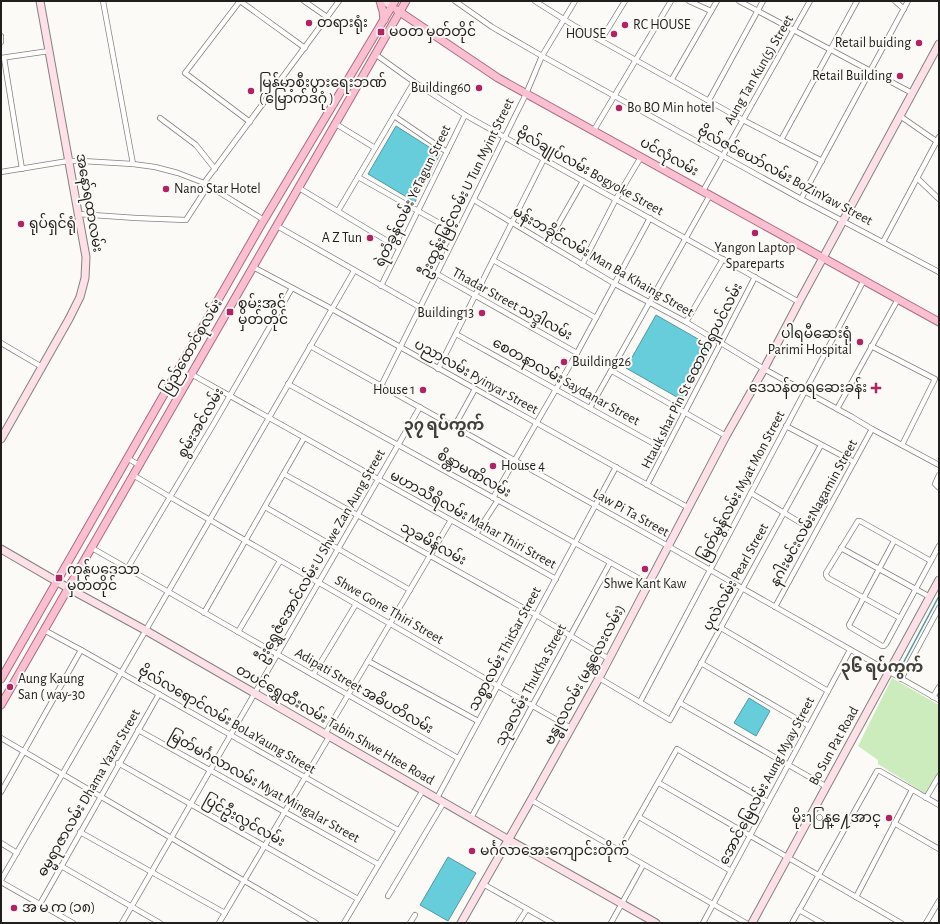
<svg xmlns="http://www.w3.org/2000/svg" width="940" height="924" font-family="'Alegreya Sans','Noto Sans Myanmar',sans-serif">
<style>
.green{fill:#ccecbe}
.water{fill:#68cddb;stroke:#5299a2}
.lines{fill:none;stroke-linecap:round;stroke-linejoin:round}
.stream{stroke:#5299a2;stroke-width:1.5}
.street-casing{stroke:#84827e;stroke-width:6}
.secondary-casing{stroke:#84827e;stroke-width:9}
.primary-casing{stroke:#ac6c80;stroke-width:9}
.street{stroke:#fff;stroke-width:4.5}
.secondary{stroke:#fde0e8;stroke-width:7}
.primary{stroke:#fac0d2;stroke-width:7}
.poi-dot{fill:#ae2566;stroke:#fcfaf6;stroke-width:1.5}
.labels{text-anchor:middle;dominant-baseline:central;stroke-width:4;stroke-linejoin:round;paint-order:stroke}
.poi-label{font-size:14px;fill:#201f1e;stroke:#fcfaf6;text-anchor:start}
.street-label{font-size:14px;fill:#201f1e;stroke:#fcfaf6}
.quarter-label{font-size:16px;font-weight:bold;fill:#42403d;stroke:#fcfaf6}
</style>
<rect width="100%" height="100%" fill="#fcfaf6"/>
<!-- green -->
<polygon class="green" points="892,678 939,705 939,771 926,794 878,764 878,760 858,746"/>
<!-- water -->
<g class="water">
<polygon points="396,126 440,154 415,202 368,174"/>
<polygon points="656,315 712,347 682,400 626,368"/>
<polygon points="749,698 770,711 756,736 734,723"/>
<polygon points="448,857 476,873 448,921 420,905"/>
</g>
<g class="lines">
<!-- stream -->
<polyline class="stream" points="900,669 939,596"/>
<!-- street casing -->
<g class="street-casing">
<g id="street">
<polyline points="103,1 133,164"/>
<polyline points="240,1 185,73 250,122"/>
<polyline points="240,1 305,48"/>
<polyline points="304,1 327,17"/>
<polyline points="455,1 492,27 542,56 801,199 939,272"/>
<polyline points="535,1 573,25 743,120 822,161"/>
<polyline points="689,1 711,11"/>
<polyline points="739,1 912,93"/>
<polyline points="895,1 904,9"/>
<polyline points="1,36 1,42"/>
<polyline points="601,40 625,1"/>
<polyline points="375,54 414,82 465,115 799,302"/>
<polyline points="1,58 49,51"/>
<polyline points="4,58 22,169"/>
<polyline points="672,79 717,1"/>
<polyline points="709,100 763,1"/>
<polyline points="394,116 447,152"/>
<polyline points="900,116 939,143"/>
<polyline points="160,118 196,145 215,169"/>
<polyline points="336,124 375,148"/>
<polyline points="594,130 671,1"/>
<polyline points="781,140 857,1"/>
<polyline points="1,172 68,161 82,161 133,164 155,167 178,173 204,183 264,220"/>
<polyline points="358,177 457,233"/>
<polyline points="917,178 939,199"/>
<polyline points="204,183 339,1"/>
<polyline points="299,188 399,248"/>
<polyline points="703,191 810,1"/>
<polyline points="801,199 908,1"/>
<polyline points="474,200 615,284 686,322 764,369 852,417 872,429 939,465"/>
<polyline points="338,211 414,82"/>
<polyline points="78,214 136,218 186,220 208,186"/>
<polyline points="277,226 421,308"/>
<polyline points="883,242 939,137"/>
<polyline points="547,244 583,181"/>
<polyline points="493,260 596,318"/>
<polyline points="582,265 616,199 641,157"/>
<polyline points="253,267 332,309 689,508"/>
<polyline points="437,274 577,353"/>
<polyline points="381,286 465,115"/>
<polyline points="686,322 723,259"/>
<polyline points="456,334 665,450"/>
<polyline points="1,343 42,367"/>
<polyline points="310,346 668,546 939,700"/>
<polyline points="871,346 935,379 902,445"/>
<polyline points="438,369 544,159"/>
<polyline points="612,371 726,436"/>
<polyline points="191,374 556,579"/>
<polyline points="288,384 649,584"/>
<polyline points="381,386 526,94 542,56 575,1"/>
<polyline points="590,408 710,195"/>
<polyline points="837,409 898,299"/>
<polyline points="786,426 854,462"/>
<polyline points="454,427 475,389"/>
<polyline points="127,458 139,465"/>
<polyline points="284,474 536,615 609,659"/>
<polyline points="133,475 170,497 571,728"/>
<polyline points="939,475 935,484 939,488"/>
<polyline points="647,485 755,277"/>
<polyline points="751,493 801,523"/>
<polyline points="493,498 577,353 650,218"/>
<polyline points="265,507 410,590"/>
<polyline points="476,534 498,500"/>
<polyline points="894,541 849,625 850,627 882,646 884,646 886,644 939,546"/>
<polyline points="92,548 458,758"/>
<polyline points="841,548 930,597"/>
<polyline points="127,569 213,425 292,288"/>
<polyline points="775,607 872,429"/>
<polyline points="204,613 304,438"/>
<polyline points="900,618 828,578 826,575 826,573 858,521 860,521 931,561"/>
<polyline points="721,628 828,691"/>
<polyline points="44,630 81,650 398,830"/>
<polyline points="238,632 280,561"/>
<polyline points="368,661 478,721"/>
<polyline points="701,663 809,726"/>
<polyline points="313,675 356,604"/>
<polyline points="599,678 670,720 821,445"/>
<polyline points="901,679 939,608"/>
<polyline points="933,697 939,687"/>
<polyline points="640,702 864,280"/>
<polyline points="680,703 827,787"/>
<polyline points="138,730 378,864"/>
<polyline points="325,734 451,520"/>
<polyline points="1,738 316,923"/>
<polyline points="118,763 358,899"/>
<polyline points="659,783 901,923"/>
<polyline points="1,792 81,650"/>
<polyline points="437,798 616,467"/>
<polyline points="926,798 939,776"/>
<polyline points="531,800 746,923"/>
<polyline points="639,817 731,871"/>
<polyline points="471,818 610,563"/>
<polyline points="894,823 939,849"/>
<polyline points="80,832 225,913"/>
<polyline points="1,843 17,853"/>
<polyline points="619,851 677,749 768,802"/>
<polyline points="61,866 160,923"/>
<polyline points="1,880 354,271"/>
<polyline points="1,882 73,923"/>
<polyline points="483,884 552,923"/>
<polyline points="388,896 444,802"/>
<polyline points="856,897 912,790"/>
<polyline points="40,904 159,694"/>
<polyline points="799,910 822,923"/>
<polyline points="122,923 420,407"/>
<polyline points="219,923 329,737"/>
<polyline points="344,923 423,790"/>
<polyline points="410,923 415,915"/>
<polyline points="518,923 527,909"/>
<polyline points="611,923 643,865"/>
<polyline points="703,923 850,650"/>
<polyline points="792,923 877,771 880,771 939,805"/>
<polyline points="926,923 939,901"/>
</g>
</g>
<!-- secondary casing -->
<g class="secondary-casing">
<g id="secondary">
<polyline points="384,1 392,6"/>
<polyline points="1,439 69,319 80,297 85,278 86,257 40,1"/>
<polyline points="1,549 68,588 145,630 509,840 656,923"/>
<polyline points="461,923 531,800 599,678 726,436 764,369 799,302 939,44"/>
<polyline points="752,923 939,580"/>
</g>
</g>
<!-- primary casing -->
<g class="primary-casing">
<g id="primary">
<polyline points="380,1 383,11 384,20"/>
<polyline points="397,10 498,78 939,322"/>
<polyline points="1,679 261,225 395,1"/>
<polyline points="1,705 406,1"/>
</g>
</g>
<!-- street -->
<use href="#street" class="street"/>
<!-- secondary -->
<use href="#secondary" class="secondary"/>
<!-- primary -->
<use href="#primary" class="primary"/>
</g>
<!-- markers -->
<g class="poi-dot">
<circle cx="309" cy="23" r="4"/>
<circle cx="625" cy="25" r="4"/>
<rect x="377" y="28" width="8" height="8" rx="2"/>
<circle cx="614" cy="34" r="4"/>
<circle cx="919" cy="43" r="4"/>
<circle cx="900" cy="76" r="4"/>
<circle cx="479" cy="88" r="4"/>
<circle cx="251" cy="91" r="4"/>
<circle cx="619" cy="108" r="4"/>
<circle cx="166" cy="189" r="4"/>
<circle cx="21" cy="224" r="4"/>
<circle cx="755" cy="233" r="4"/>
<circle cx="370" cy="238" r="4"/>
<rect x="226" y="308" width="8" height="8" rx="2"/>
<circle cx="482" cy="313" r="4"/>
<circle cx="860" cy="342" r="4"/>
<circle cx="564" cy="362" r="4"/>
<path d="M874 382h4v4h4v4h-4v4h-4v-4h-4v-4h4z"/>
<circle cx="423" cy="390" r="4"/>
<circle cx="493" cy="466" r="4"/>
<circle cx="645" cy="569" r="4"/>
<rect x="55" y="574" width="8" height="8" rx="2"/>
<circle cx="10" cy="687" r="4"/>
<circle cx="889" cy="818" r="4"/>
<circle cx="472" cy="851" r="4"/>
<circle cx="14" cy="908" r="4"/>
</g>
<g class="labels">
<!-- poi labels -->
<g class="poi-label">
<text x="317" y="23">တရားရုံး</text>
<text x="633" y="25">RC HOUSE</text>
<text x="389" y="32">မဝတ မှတ်တိုင်</text>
<text x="606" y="34" text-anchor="end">HOUSE</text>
<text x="911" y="43" text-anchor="end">Retail buiding</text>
<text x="892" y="76" text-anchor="end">Retail Building</text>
<text x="259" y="83">မြန်မာ့စီးပွားရေးဘဏ်<tspan x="259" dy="16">( မြောက်ဒဂုံ )</tspan></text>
<text x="471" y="88" text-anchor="end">Building60</text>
<text x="627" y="108">Bo BO Min hotel</text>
<text x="174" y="189">Nano Star Hotel</text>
<text x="29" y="224">ရုပ်ရှင်ရုံ</text>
<text x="362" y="238" text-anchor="end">A Z Tun</text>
<text x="755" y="248" text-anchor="middle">Yangon Laptop<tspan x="755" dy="16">Spareparts</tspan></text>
<text x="238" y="304">စွမ်းအင်<tspan x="238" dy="16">မှတ်တိုင်</tspan></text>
<text x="474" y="313" text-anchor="end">Building13</text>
<text x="852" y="334" text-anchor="end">ပါရမီဆေးရုံ<tspan x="852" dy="16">Parimi Hospital</tspan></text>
<text x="572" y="362">Building26</text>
<text x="867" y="388" text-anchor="end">ဒေသန်တရဆေးခန်း</text>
<text x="415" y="390" text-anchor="end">House 1</text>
<text x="501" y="466">House 4</text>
<text x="67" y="570">ကုန်ပဒေသာ<tspan x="67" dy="16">မှတ်တိုင်</tspan></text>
<text x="645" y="584" text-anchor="middle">Shwe Kant Kaw</text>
<text x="18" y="679">Aung Kaung<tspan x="18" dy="16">San ( way-30</tspan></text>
<text x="881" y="818" text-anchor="end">မိုးၫြန္႔ေအာင္</text>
<text x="480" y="851">မင်္ဂလာအေးကျောင်းတိုက်</text>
<text x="22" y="908">အ မ က (၁၈)</text>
</g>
<!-- street labels -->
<g class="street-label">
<text transform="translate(759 70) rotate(-60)">Aung Tan Kun(5) Street</text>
<text transform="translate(669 157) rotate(29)">ပင်လုံလမ်း</text>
<text transform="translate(590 172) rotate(29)">ဗိုလ်ချုပ်လမ်း Bogyoke Street</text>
<text transform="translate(785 176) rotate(28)">ဗိုလ်ဇင်ယော်လမ်း BoZinYaw Street</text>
<text transform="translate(467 188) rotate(-64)">ဦးထွန်းမြင့်လမ်း U Tun Myint Street</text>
<text transform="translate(413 196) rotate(-64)">ရဲတံခွန်လမ်း YeTagun Street</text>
<text transform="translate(89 203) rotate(80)">အနော်ရထာလမ်း</text>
<text transform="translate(603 262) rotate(30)">မန်းဘခိုင်လမ်း Man Ba Khaing Street</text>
<text transform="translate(512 304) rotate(29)">Thadar Street သဒ္ဒါလမ်း</text>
<text transform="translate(192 347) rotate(-60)">ပြည်ထောင်စုလမ်း</text>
<text transform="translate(692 376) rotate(-63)">Htauk shar Pin St ထောက်ရှာပင်လမ်း</text>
<text transform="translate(476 377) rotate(29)">ပညာလမ်း Pyinyar Street</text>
<text transform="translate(566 382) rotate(29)">စေတနာလမ်း Saydanar Street</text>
<text transform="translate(201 423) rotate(-60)">စွမ်းအင်လမ်း</text>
<text transform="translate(474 474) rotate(29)">စိန္တာမဏိလမ်း</text>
<text transform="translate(742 486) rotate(-62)">မြတ်မွန်လမ်း Myat Mon Street</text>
<text transform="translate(631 513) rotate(29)">Law Pi Ta Street</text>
<text transform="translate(814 513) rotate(-61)">နဂါးမင်းလမ်းNagamin Street</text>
<text transform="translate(473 520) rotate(29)">မဟာသီရိလမ်း Mahar Thiri Street</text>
<text transform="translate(433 544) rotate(29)">သုခမိန်လမ်း</text>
<text transform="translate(321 556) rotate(-60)">ဦးရွှေဇံအောင်လမ်း U Shwe Zan Aung Street</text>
<text transform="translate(736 577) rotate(-61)">ပုလဲလမ်း Pearl Street</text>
<text transform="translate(389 610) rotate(30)">Shwe Gone Thiri Street</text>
<text transform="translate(505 649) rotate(-62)">သစ္စာလမ်း ThitSar Street</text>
<text transform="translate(585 675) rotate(-62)">ဗန္ဓုလလမ်း (မန္တလေးလမ်း)</text>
<text transform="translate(531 685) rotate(-62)">သုခလမ်း ThuKha Street</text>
<text transform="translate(364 691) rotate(30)">Adipati Street အဓိပတိလမ်း</text>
<text transform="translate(227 720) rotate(30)">ဗိုလ်လရောင်လမ်း BoLaYaung Street</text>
<text transform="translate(335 725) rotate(30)">တပင်ရွှေထီးလမ်း Tabin Shwe Htee Road</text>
<text transform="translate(834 746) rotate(-61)">Bo Sun Pat Road</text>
<text transform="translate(767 781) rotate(-62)">အောင်မြေလမ်း Aung Myay Street</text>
<text transform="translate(264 787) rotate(29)">မြတ်မင်္ဂလာလမ်း Myat Mingalar Street</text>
<text transform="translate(89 793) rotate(-60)">ဓမ္မရာဇာလမ်း Dhama Yazar Street</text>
<text transform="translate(244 821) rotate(29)">ပြင်ဦးလွင်လမ်း</text>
</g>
<!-- quarter labels -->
<g class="quarter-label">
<text x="444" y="425">၃၇ ရပ်ကွက်</text>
<text x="882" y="667">၃၆ ရပ်ကွက်</text>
</g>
</g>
<!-- border -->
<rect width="940" height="924" fill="none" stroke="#201f1e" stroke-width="4"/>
</svg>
